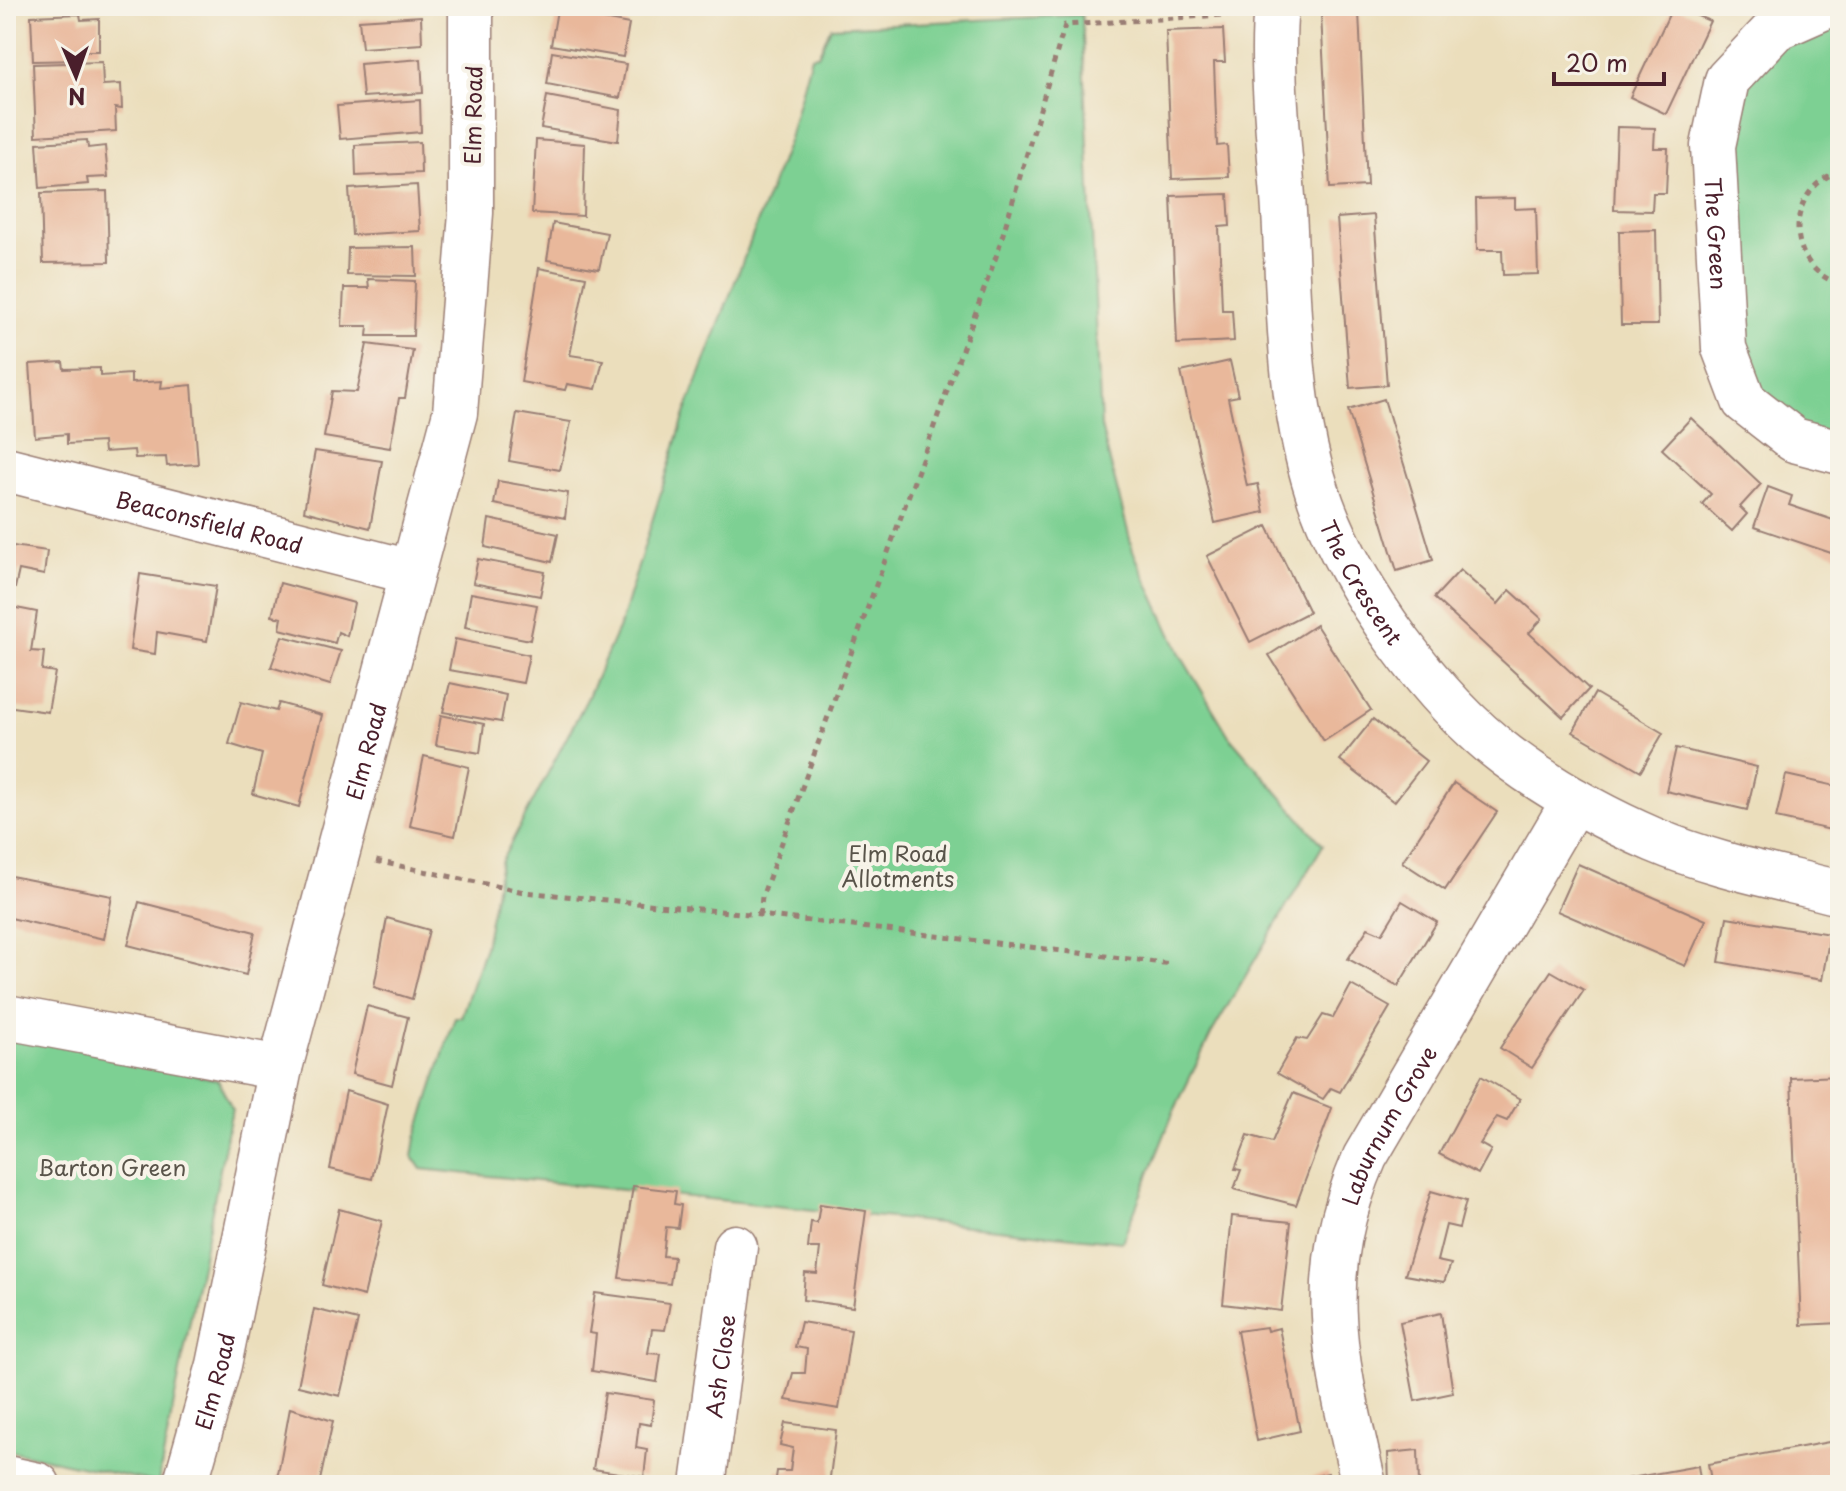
<svg xmlns="http://www.w3.org/2000/svg" width="1846" height="1491" font-family="'Playpen Sans',sans-serif">
<style>
.green{fill:#7dd093;stroke:#64785f;stroke-width:2}
.building{fill:#e9b89b}
.lines{fill:none;stroke-linecap:round;stroke-linejoin:round}
.minor-casing{stroke:#9a7e74;stroke-width:47}
.path{stroke:#9a7e74;stroke-width:5;stroke-dasharray:6 6;stroke-linecap:butt}
.minor{stroke:#fff;stroke-width:44}
.labels{text-anchor:middle;dominant-baseline:central;stroke-width:8;stroke-linejoin:round;paint-order:stroke}
.street-label{font-size:22px;fill:#4a1f2b;stroke:#f7f3e8}
.park-label{font-size:22px;fill:#59544a;stroke:#f7f3e8}
</style>
<rect width="100%" height="100%" fill="#f7f3e8"/>
<filter id="ink" filterUnits="userSpaceOnUse"><feTurbulence type="fractalNoise" baseFrequency=".0125" numOctaves="2"/><feDisplacementMap in="SourceGraphic" scale="16" xChannelSelector="R" yChannelSelector="G"/><feConvolveMatrix kernelMatrix="1 2 1 2 8 2 1 2 1" color-interpolation-filters="sRGB"/></filter>
<filter id="wash" filterUnits="userSpaceOnUse"><feTurbulence type="fractalNoise" baseFrequency=".006" numOctaves="4" result="noise"/><feDisplacementMap in="SourceGraphic" scale="32" xChannelSelector="R" yChannelSelector="G"/><feGaussianBlur stdDeviation="1.8" result="paint"/><feColorMatrix in="noise" values="0 0 0 0 0 0 0 0 0 0 0 0 0 0 0 0 0 1.4 0 .05"/><feComposite in="paint" operator="in"/></filter>
<g filter="url(#wash)">
<rect width="100%" height="100%" fill="#ebdebc"/>
<!-- green -->
<g class="green">
<polygon points="1840,6 1840,452 1744,401 1727,80"/>
<polygon points="1082,15 1101,427 1133,551 1181,656 1229,736 1323,845 1211,1034 1174,1111 1122,1242 421,1169 413,1157 416,1138 455,1017 461,1017 485,947 501,862 587,699 621,622 685,414 789,139 811,56 818,55 831,27"/>
<polygon points="6,1031 218,1080 232,1109 158,1483 6,1450"/>
</g>
<g id="blocks">
<!-- building -->
<g class="building">
<polygon points="561,6 620,6 618,18"/>
<polygon points="1673,6 1710,21 1666,114 1630,97"/>
<polygon points="557,10 629,24 623,57 551,45"/>
<polygon points="1359,12 1367,186 1330,188 1321,14"/>
<polygon points="80,14 81,20 99,19 99,51 82,51 82,60 33,61 31,16"/>
<polygon points="421,16 422,44 362,48 359,20"/>
<polygon points="1223,29 1225,62 1214,62 1217,146 1227,145 1229,177 1172,179 1166,31"/>
<polygon points="552,52 626,64 620,98 547,84"/>
<polygon points="421,59 423,93 363,97 360,64"/>
<polygon points="102,62 103,85 121,84 122,109 115,108 116,131 36,136 33,64"/>
<polygon points="547,96 621,110 618,141 541,128"/>
<polygon points="420,100 421,132 340,139 337,106"/>
<polygon points="1617,127 1655,128 1654,148 1668,148 1666,193 1653,193 1652,211 1614,210"/>
<polygon points="87,140 88,148 105,146 108,177 87,178 88,184 40,188 37,143"/>
<polygon points="536,140 585,144 583,216 532,213"/>
<polygon points="420,142 421,173 356,176 355,145"/>
<polygon points="417,185 420,231 352,235 349,189"/>
<polygon points="107,191 109,262 43,263 41,193"/>
<polygon points="1228,194 1230,226 1219,227 1222,310 1232,310 1234,341 1177,344 1171,196"/>
<polygon points="1515,198 1515,209 1536,208 1538,274 1503,275 1502,250 1477,250 1476,199"/>
<polygon points="1374,215 1387,385 1350,388 1337,218"/>
<polygon points="553,223 607,233 599,269 547,260"/>
<polygon points="1656,230 1658,325 1621,325 1619,231"/>
<polygon points="415,247 416,276 347,275 348,248"/>
<polygon points="539,268 586,277 570,355 603,360 596,389 567,384 565,390 521,382"/>
<polygon points="368,279 415,281 413,336 367,336 368,326 342,326 344,288 369,288"/>
<polygon points="367,344 413,350 405,398 399,398 390,448 324,437 332,391 357,392"/>
<polygon points="1230,361 1238,396 1228,398 1247,486 1258,484 1264,512 1215,523 1181,372"/>
<polygon points="63,362 64,369 100,368 100,376 131,374 131,383 162,381 161,388 192,385 198,464 167,466 166,457 135,458 134,450 104,452 103,442 67,444 67,434 35,437 30,364"/>
<polygon points="1384,399 1433,560 1397,571 1348,410"/>
<polygon points="517,413 571,422 560,470 509,461"/>
<polygon points="1691,418 1761,484 1740,507 1747,514 1732,531 1702,504 1711,494 1662,449"/>
<polygon points="315,451 382,461 370,528 304,511"/>
<polygon points="498,481 568,493 565,518 494,504"/>
<polygon points="1768,487 1792,496 1789,505 1836,521 1840,510 1840,556 1754,527"/>
<polygon points="489,519 558,534 552,562 485,547"/>
<polygon points="1267,526 1309,612 1250,642 1207,556"/>
<polygon points="6,545 47,551 44,575 19,570 15,588 6,586"/>
<polygon points="478,559 545,572 540,596 473,583"/>
<polygon points="1460,570 1498,604 1510,590 1542,619 1529,633 1589,689 1563,717 1434,598"/>
<polygon points="140,574 216,586 207,641 157,632 155,654 130,650"/>
<polygon points="280,583 354,603 347,636 338,632 335,643 280,629 282,618 272,616"/>
<polygon points="471,593 537,605 530,640 465,627"/>
<polygon points="6,606 37,612 31,651 44,652 42,670 55,672 48,712 6,706"/>
<polygon points="1316,625 1371,710 1324,741 1269,655"/>
<polygon points="282,636 341,651 330,685 271,667"/>
<polygon points="455,639 529,655 523,683 449,670"/>
<polygon points="450,683 506,695 501,722 443,712"/>
<polygon points="1595,693 1663,733 1641,771 1573,732"/>
<polygon points="241,702 276,711 279,703 322,715 299,807 253,794 262,754 229,744"/>
<polygon points="441,715 484,724 480,753 436,745"/>
<polygon points="1373,719 1426,761 1394,802 1340,760"/>
<polygon points="1676,748 1757,767 1747,810 1666,791"/>
<polygon points="424,756 469,767 455,836 410,826"/>
<polygon points="1786,775 1840,787 1840,832 1776,818"/>
<polygon points="1454,783 1497,812 1445,890 1402,862"/>
<polygon points="1578,864 1706,920 1685,966 1557,911"/>
<polygon points="6,875 112,896 104,939 6,917"/>
<polygon points="1402,901 1437,922 1398,986 1348,959 1368,928 1382,934"/>
<polygon points="139,902 255,932 246,975 128,945"/>
<polygon points="1727,917 1830,934 1822,980 1719,962"/>
<polygon points="387,918 429,930 412,999 374,987"/>
<polygon points="1551,971 1584,990 1532,1068 1500,1048"/>
<polygon points="1351,985 1390,1007 1340,1092 1331,1088 1323,1099 1277,1073 1297,1038 1307,1040 1323,1015 1333,1018"/>
<polygon points="367,1006 408,1017 392,1085 352,1074"/>
<polygon points="1481,1076 1520,1099 1507,1121 1497,1117 1480,1144 1491,1150 1478,1174 1439,1154"/>
<polygon points="1840,1076 1840,1323 1801,1325 1791,1078"/>
<polygon points="346,1091 388,1104 372,1179 330,1169"/>
<polygon points="1293,1093 1332,1108 1296,1205 1234,1189 1241,1170 1235,1169 1248,1135 1272,1142"/>
<polygon points="633,1186 676,1191 674,1204 681,1205 678,1228 666,1227 663,1256 674,1257 670,1284 619,1278"/>
<polygon points="1431,1191 1466,1201 1459,1228 1446,1225 1437,1261 1451,1264 1444,1282 1405,1275"/>
<polygon points="820,1204 866,1211 853,1307 803,1300 805,1273 817,1274 820,1248 808,1248 811,1222 817,1223"/>
<polygon points="339,1209 382,1221 364,1296 322,1285"/>
<polygon points="1232,1216 1291,1222 1281,1311 1223,1304"/>
<polygon points="595,1293 670,1303 665,1330 652,1329 648,1353 661,1354 657,1382 592,1371 596,1334 589,1333"/>
<polygon points="314,1309 358,1320 340,1396 298,1386"/>
<polygon points="1441,1313 1453,1393 1415,1401 1400,1322"/>
<polygon points="801,1322 851,1330 839,1409 786,1400 793,1373 805,1373 807,1349 795,1347"/>
<polygon points="1266,1327 1267,1331 1279,1328 1300,1431 1257,1441 1237,1331"/>
<polygon points="605,1393 654,1400 651,1425 639,1423 636,1448 647,1450 644,1477 593,1469"/>
<polygon points="290,1408 333,1421 319,1485 276,1485"/>
<polygon points="785,1423 836,1430 829,1485 775,1485 777,1471 790,1471 793,1448 780,1445"/>
<polygon points="1840,1440 1840,1485 1712,1485 1708,1464"/>
<polygon points="1418,1450 1419,1485 1389,1485 1388,1453"/>
<polygon points="1698,1466 1701,1485 1603,1485 1603,1483"/>
<polygon points="1328,1473 1330,1485 1305,1485 1304,1479"/>
</g>
</g>
</g>
<g filter="url(#ink)">
<use href="#blocks" fill-opacity="0" stroke="#9a7e74" stroke-width="2"/>
<g class="lines">
<!-- minor casing -->
<g class="minor-casing">
<g id="minor">
<path id="s1" d="M 1276,6 C 1269,75 1282,159 1285,230 C 1289,321 1290,417 1322,505 C 1354,592 1433,700 1507,756 C 1551,789 1603,818 1654,840 C 1712,865 1778,877 1840,893"/>
<path id="s2" d="M 1827,6 L 1775,29 L 1727,80 L 1713,146 L 1724,348 L 1744,401 L 1794,440 L 1840,452"/>
<path id="s3" d="M 6,469 L 411,572"/>
<polyline points="6,1017 280,1068"/>
<polyline points="6,1478 38,1485"/>
<path id="s4" d="M 185,1485 L 219,1365 L 280,1068 L 455,413 L 471,213 L 471,6"/>
<path id="s5" d="M 703,1485 L 735,1247"/>
<path id="s6" d="M 1364,1485 C 1336,1361 1312,1280 1365,1157 L 1574,800"/>
</g>
</g>
<!-- path -->
<g class="path">
<path d="M 1840,171 C 1784,189 1784,267 1840,284"/>
<polyline points="376,861 524,892 760,915 1172,964"/>
<polyline points="760,915 762,897 997,254 1065,25 1238,14"/>
</g>
<!-- minor -->
<use href="#minor" class="minor"/>
</g>
</g>
<g class="labels">
<!-- street labels -->
<g class="street-label">
<text transform="translate(472 115) rotate(-89)">Elm Road</text>
<text stroke="none"><textPath href="#s2" startOffset="282">The Green</textPath></text>
<text stroke="none"><textPath href="#s3" startOffset="210">Beaconsfield Road</textPath></text>
<text stroke="none"><textPath href="#s1" startOffset="590">The Crescent</textPath></text>
<text stroke="none"><textPath href="#s4" startOffset="756">Elm Road</textPath></text>
<text stroke="none"><textPath href="#s6" startOffset="374">Laburnum Grove</textPath></text>
<text stroke="none"><textPath href="#s5" startOffset="120">Ash Close</textPath></text>
<text stroke="none"><textPath href="#s4" startOffset="108">Elm Road</textPath></text>
</g>
<!-- park labels -->
<g class="park-label">
<text x="898" y="852">Elm Road<tspan x="898" dy="25">Allotments</tspan></text>
<text x="112" y="1166">Barton Green</text>
</g>
</g>
<!-- margin -->
<rect width="1846" height="1491" fill="none" stroke="#f7f3e8" stroke-width="32"/>
<!-- north arrow -->
<g transform="translate(76 76) rotate(178)" stroke="#f7f3e8" stroke-width="6" paint-order="stroke">
<path d="M0-6L14 30L0 20L-14 30Z" fill="#4a1f2b"/>
<text y="-12" font-size="22" font-weight="bold" text-anchor="middle" fill="#4a1f2b">N</text>
</g>
<!-- scale -->
<path d="M1554 72v12h110v-12" fill="none" stroke="#4a1f2b" stroke-width="4"/>
<text x="1566" y="72" font-size="24" fill="#4a1f2b" stroke="#f7f3e8" stroke-width="6" paint-order="stroke">20 m</text>
</svg>
